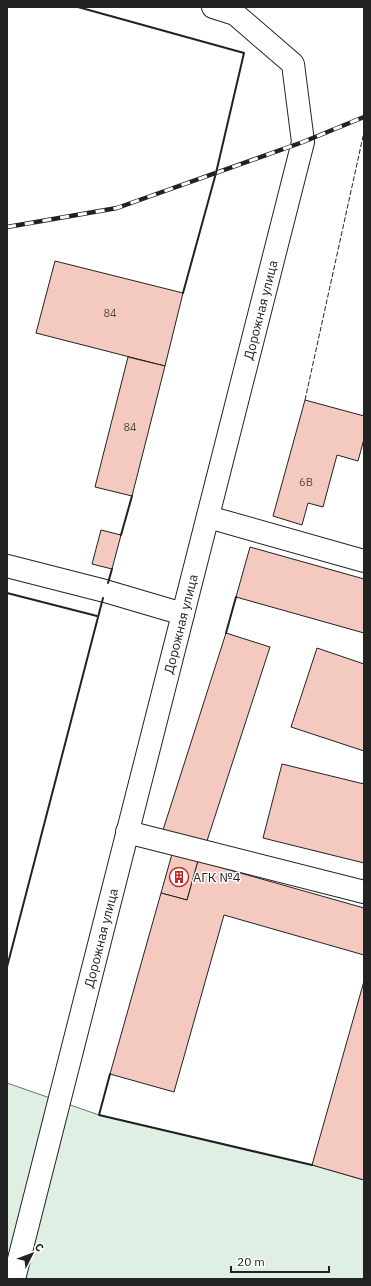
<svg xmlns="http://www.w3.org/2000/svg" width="371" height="1286" font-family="'IBM Plex Sans',sans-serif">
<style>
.green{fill:#e0efe3;stroke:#6f6f6f}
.building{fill:#f3c9c0;stroke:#222}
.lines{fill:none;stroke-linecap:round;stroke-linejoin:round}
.minor-casing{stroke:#222;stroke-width:24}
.minor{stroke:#fff;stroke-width:22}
.rail-casing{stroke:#222;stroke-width:4.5}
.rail{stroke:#fff;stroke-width:3;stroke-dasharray:9;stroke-linecap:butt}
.fence{stroke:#222;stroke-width:1;stroke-dasharray:5 2;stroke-linecap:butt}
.wall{stroke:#222;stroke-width:2}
.labels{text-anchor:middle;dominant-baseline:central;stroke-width:3;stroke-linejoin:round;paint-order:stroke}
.number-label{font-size:11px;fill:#564c4a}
.street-label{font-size:13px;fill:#222;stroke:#fff}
.poi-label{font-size:13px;fill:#222;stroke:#fff;text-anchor:start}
</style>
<rect width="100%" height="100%" fill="#fff"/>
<!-- green -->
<polygon class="green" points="7,1083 99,1115 312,1165 364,1180 364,1279 12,1279 7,1277"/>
<!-- building -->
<g class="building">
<polygon points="55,261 183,293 165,366 36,333"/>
<polygon points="128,357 165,366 132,496 95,487"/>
<polygon points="305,400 364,416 364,439 358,461 337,455 323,507 308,503 302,525 273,516"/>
<polygon points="101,530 121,535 112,569 92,564"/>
<polygon points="250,547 364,579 364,633 236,597"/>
<polygon points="226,633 270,647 206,844 163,830"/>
<polygon points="317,648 364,664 364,751 291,727"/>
<polygon points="282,764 364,784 364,863 263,838"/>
<polygon points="172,854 198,861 187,900 161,893"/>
<polygon points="198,861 364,908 364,955 224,915 174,1092 110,1074 161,893 187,900"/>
<polygon points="364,981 364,1180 312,1165"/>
</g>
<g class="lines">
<!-- minor casing -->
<g class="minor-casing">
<g id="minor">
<polyline points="208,517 364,561"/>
<polyline points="7,566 105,591 183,614"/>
<polyline points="127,832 364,892"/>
<path id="s1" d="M 14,1279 L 303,142 L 293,64 L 235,14 L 213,7"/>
</g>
</g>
<!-- minor -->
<use href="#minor" class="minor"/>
<!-- rail casing -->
<g class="rail-casing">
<polyline id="rail" points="7,227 117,208 303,142 364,117"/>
</g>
<!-- rail -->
<use href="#rail" class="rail"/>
<!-- fence -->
<polyline class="fence" points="305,400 364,132"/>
<!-- wall -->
<g class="wall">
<polyline points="78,7 244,53 216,173 183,293"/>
<polyline points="121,535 132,496"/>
<polyline points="108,583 112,569"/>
<polyline points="7,593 97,616"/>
<polyline points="226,633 236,597"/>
<polyline points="7,967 103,598"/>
<polyline points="110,1074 99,1115 312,1165"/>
</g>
</g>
<!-- icons -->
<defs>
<g id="building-ring" transform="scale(1)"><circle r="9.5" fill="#fff" stroke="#c62828" stroke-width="1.5"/><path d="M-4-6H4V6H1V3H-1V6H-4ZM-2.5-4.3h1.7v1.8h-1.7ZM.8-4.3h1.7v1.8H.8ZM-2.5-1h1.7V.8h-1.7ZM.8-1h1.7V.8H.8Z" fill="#c62828"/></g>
</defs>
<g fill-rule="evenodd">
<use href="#building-ring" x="179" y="877"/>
</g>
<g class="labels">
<!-- number labels -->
<g class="number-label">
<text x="110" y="313">84</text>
<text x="130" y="427">84</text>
<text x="306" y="482">6В</text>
</g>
<!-- street labels -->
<g class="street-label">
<text stroke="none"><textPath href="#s1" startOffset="1000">Дорожная улица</textPath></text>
<text stroke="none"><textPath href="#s1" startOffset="676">Дорожная улица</textPath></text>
<text stroke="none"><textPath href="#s1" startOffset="352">Дорожная улица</textPath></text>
</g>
<!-- poi labels -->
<g class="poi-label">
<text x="193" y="877">АГК №4</text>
</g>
</g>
<!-- border -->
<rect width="371" height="1286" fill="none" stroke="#222222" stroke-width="16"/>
<!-- north arrow -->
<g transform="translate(32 1254) rotate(48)" stroke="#ffffff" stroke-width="3" paint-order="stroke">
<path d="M0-3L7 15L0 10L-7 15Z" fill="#222222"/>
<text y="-6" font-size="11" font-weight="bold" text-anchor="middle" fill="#222222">С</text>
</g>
<!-- scale -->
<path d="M231 1266v6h98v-6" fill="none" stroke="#222222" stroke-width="2"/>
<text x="237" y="1266" font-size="12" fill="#222222" stroke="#ffffff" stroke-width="3" paint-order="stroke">20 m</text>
</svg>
